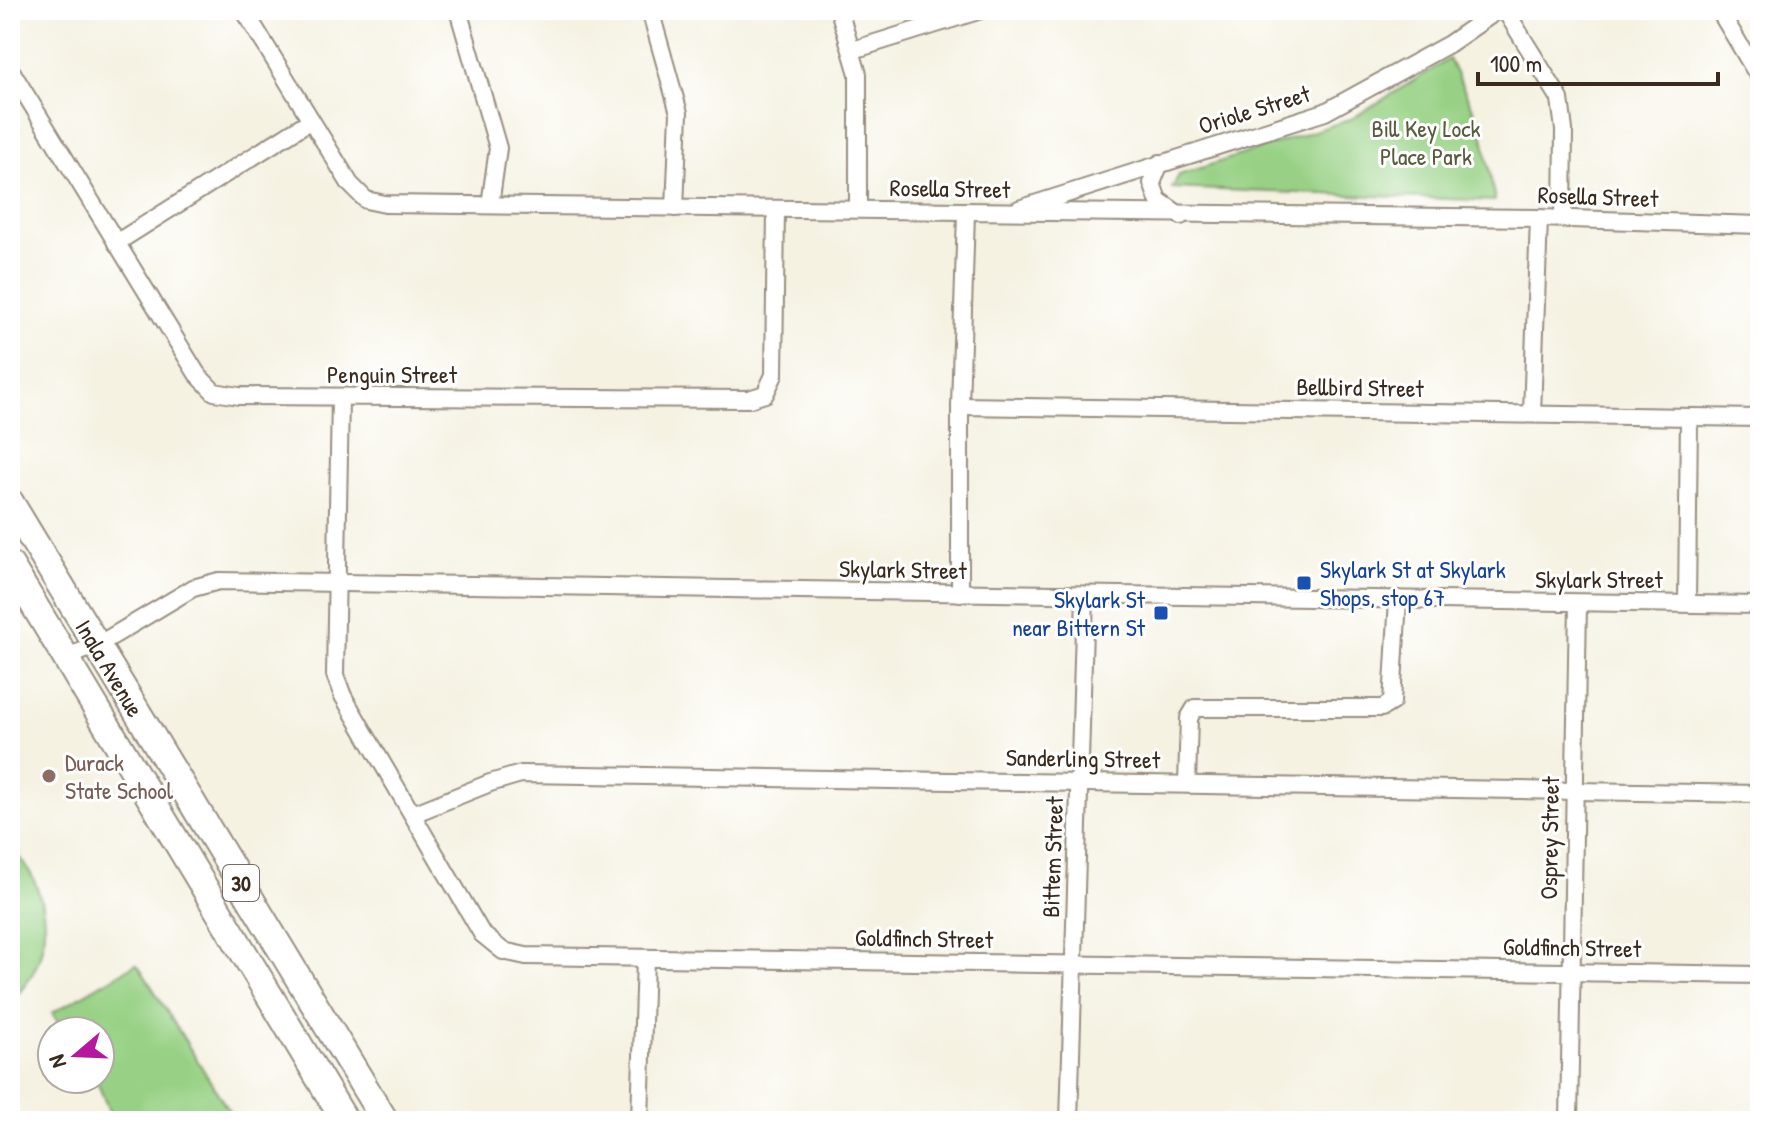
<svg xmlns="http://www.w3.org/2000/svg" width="1770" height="1131" font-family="'Patrick Hand',sans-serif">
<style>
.green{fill:#98d185;stroke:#6a7e52;stroke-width:2}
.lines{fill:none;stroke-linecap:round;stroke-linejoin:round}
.minor-casing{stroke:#988e80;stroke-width:20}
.primary-casing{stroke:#988e80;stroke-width:30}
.minor{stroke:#fff;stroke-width:16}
.primary{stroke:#fff;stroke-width:26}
.transit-dot{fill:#1a4fb4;stroke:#fff;stroke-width:3}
.education-dot{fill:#8d6e63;stroke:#fff;stroke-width:3}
.labels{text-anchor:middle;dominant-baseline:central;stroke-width:6;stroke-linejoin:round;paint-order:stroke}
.shield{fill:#fff;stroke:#766a62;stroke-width:2}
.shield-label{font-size:22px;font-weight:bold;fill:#3b2a1e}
.street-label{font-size:24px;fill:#3b2a1e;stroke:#fff}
.park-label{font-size:24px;fill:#575c3d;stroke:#fff}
.transit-label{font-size:24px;fill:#164399;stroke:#fff;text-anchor:start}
.education-label{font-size:24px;fill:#785e54;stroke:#fff;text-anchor:start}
</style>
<rect width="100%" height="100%" fill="#fff"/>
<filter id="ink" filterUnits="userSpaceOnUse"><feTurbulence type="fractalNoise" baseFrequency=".0125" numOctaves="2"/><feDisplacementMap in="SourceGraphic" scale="16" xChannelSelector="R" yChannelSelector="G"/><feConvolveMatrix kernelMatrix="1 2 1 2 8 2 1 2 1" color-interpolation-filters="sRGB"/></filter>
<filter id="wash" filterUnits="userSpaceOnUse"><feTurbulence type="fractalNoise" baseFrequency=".006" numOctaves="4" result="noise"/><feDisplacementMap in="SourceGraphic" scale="32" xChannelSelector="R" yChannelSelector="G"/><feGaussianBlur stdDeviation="1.8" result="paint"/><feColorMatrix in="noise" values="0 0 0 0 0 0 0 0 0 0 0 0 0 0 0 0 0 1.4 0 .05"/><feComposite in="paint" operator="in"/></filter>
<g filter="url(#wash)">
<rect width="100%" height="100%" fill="#f5f2e2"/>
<!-- green -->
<g class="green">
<polygon points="1449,59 1481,125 1495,201 1172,188 1179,175 1351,119"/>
<path d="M 10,846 C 53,888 58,961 10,1001 Z"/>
<polygon points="136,964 140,968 235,1121 113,1121 96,1079 100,1079 100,1031 64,1031 52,1013"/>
</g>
</g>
<g filter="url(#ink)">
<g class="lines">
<!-- minor casing -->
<g class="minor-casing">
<g id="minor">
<polyline points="244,10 350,184 366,200 385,204 1539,218 1760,225"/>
<polyline points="458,10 498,148 490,205"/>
<polyline points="650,10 679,113 675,208"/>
<polyline points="839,10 858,74 858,209"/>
<polyline points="1505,10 1560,99 1564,130 1563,218"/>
<polyline points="1719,10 1760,79"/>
<polyline points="853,50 981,10"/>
<polyline points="10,69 197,374 214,392 239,396 749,399 765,394 774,375 776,210"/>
<polyline points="1160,163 1152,183 1158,200 1181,216"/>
<polyline points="1019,209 1325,112 1449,44 1498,10"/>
<polyline points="116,243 311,120"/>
<polyline points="340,398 335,675 343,696 482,934 503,951 526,956 1760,975"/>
<polyline points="960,406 1760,418"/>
<polyline points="1532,414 1539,218"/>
<polyline points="960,593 960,406 966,213"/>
<polyline points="1687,603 1689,417"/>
<polyline points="66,657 96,646 193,588 219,581 1760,605"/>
<polyline points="1187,783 1189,718 1195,708 1382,708 1392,702 1398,599"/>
<polyline points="413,814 490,783 521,774 1760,794"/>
<polyline points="640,1121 645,958"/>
<polyline points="1069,1121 1085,595"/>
<polyline points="1569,1121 1578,604"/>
</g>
</g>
<!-- primary casing -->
<g class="primary-casing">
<g id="primary">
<polyline points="10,502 385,1121"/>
<polyline points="10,565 345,1121"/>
</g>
</g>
<!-- minor -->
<use href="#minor" class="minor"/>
<!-- primary -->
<use href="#primary" class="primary"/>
</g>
</g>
<!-- markers -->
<g class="transit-dot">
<rect x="1296" y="575" width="16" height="16" rx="4"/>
<rect x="1153" y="605" width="16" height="16" rx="4"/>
</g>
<circle class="education-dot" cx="49" cy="776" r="8"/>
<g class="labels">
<!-- shield labels -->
<rect class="shield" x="223" y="865" width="36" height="36" rx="6"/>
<g class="shield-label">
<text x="241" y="883">30</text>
</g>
<!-- street labels -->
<g class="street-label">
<text transform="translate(1254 109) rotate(-17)">Oriole Street</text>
<text transform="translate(950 188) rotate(1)">Rosella Street</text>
<text transform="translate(1598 196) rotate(2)">Rosella Street</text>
<text x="392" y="374">Penguin Street</text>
<text transform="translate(1360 387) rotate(1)">Bellbird Street</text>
<text transform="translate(903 569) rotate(1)">Skylark Street</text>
<text x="1599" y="579">Skylark Street</text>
<text transform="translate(110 668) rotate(59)">Inala Avenue</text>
<text transform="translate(1083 758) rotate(1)">Sanderling Street</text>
<text transform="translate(1549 838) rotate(-89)">Osprey Street</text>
<text transform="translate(1052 857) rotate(-88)">Bittem Street</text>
<text transform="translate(924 938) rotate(1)">Goldfinch Street</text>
<text transform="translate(1572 947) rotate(1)">Goldfinch Street</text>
</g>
<!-- park labels -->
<g class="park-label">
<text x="1426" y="128">Bill Key Lock<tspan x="1426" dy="28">Place Park</tspan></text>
</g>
<!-- transit labels -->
<g class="transit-label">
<text x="1320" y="569">Skylark St at Skylark<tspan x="1320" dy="28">Shops, stop 67</tspan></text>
<text x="1145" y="599" text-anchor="end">Skylark St<tspan x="1145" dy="28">near Bittern St</tspan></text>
</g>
<!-- education labels -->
<g class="education-label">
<text x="65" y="762">Durack<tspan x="65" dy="28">State School</tspan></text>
</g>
</g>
<!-- margin -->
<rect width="1770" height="1131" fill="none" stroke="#fff" stroke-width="40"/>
<!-- north arrow -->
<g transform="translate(76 1055) rotate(251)"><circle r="38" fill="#ffffff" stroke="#b1aaa5" stroke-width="2"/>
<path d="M0-6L14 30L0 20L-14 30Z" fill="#b5179e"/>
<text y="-12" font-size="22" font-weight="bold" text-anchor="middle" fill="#3b2a1e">N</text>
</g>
<!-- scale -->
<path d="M1478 72v12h240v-12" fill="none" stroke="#3b2a1e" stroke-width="4"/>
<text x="1490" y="72" font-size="24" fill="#3b2a1e" stroke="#ffffff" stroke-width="6" paint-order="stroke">100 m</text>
</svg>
